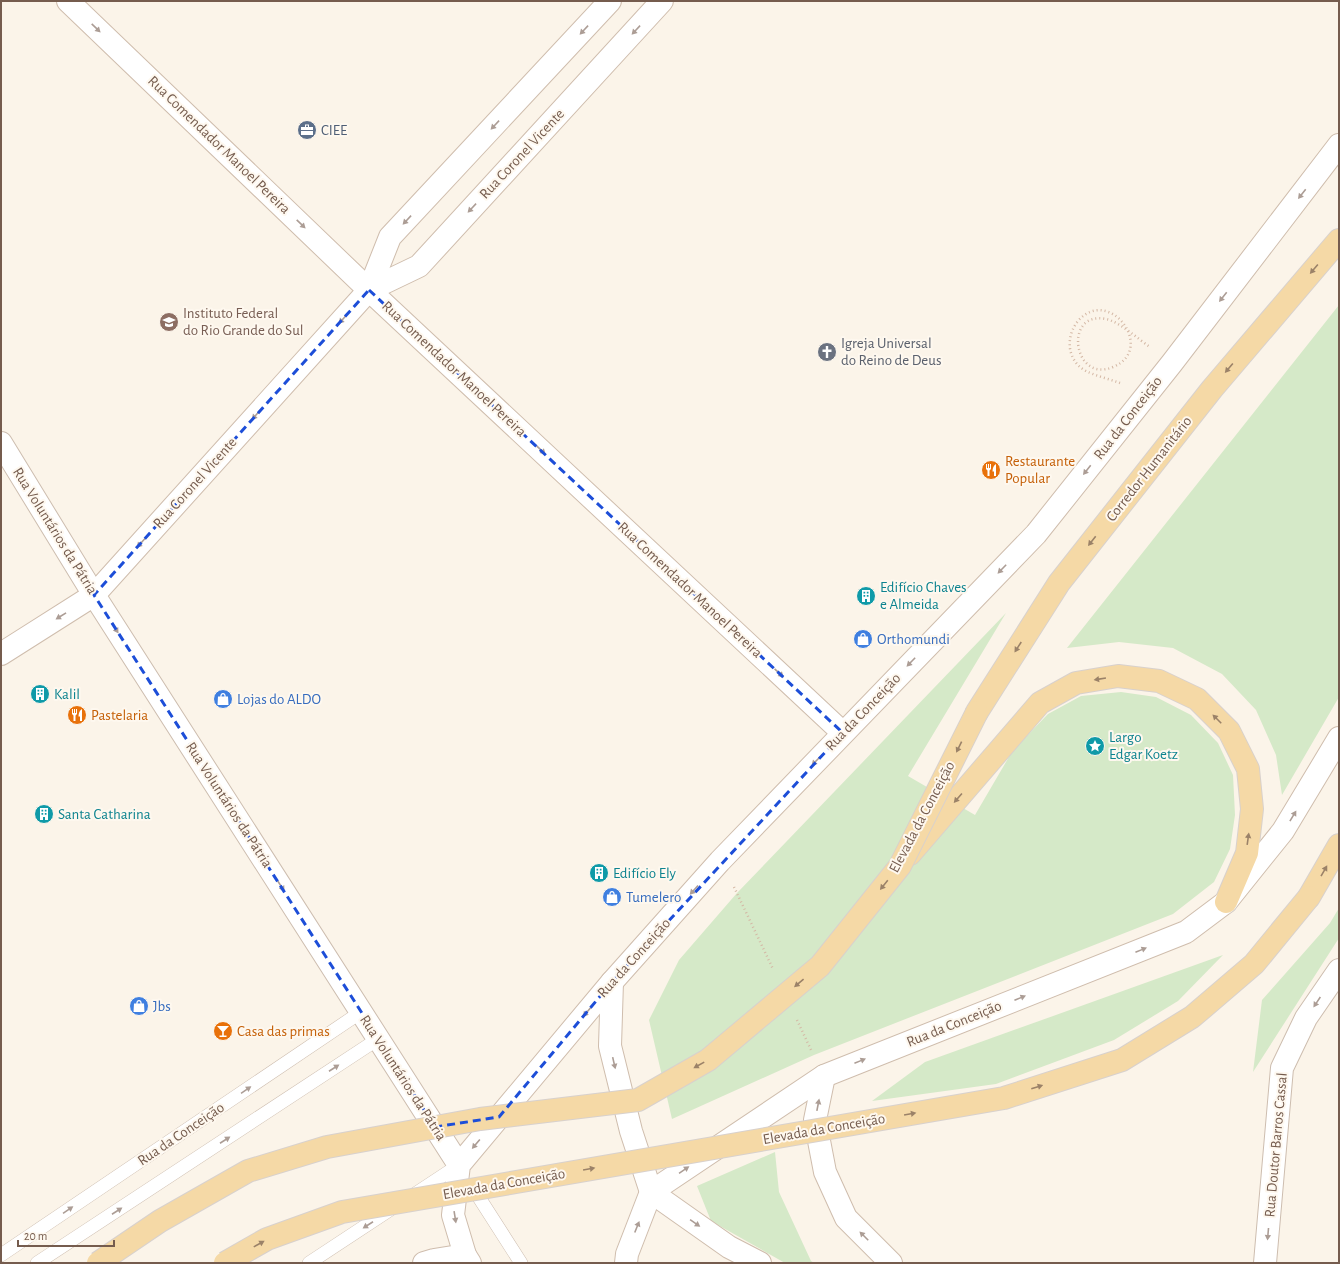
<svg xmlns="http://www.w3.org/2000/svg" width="1340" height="1264" font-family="'Alegreya Sans',sans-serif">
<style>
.green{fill:#d5e9c8}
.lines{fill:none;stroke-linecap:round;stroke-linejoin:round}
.lane-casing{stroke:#cdbdaf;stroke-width:14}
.street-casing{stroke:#cdbdaf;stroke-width:24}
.secondary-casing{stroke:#cfbdad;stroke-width:24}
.primary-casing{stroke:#d8d1cd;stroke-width:24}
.path{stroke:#d4b8a5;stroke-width:2.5;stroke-dasharray:1 3;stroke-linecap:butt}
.lane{stroke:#fff;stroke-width:13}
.street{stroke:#fff;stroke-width:22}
.secondary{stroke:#fff;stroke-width:22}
.primary{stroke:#f5d9a6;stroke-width:22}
.primary-bridge-casing{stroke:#d8d1cd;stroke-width:24;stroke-linecap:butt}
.primary-bridge{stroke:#f5d9a6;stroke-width:22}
.oneway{fill:#ac9d95}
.oneway2{fill:#9b8268}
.marked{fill:none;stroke:#1d4ed8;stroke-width:3;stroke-dasharray:8 5;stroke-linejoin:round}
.labels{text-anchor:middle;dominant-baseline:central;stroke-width:4;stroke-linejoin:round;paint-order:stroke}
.service-label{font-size:15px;fill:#4e5e75;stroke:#fef8ef;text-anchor:start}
.street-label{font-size:15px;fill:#755c4e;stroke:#fef8ef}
.education-label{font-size:15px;fill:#785e54;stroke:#fef8ef;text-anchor:start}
.worship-label{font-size:15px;fill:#5b616d;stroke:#fef8ef;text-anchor:start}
.food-label{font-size:15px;fill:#c56008;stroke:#fef8ef;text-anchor:start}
.culture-label{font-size:15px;fill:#0d838f;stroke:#fef8ef;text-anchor:start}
.shop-label{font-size:15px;fill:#366cbe;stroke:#fef8ef;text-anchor:start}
</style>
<rect width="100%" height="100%" fill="#fbf4e9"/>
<!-- green -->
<g class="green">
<polygon points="1339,305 1339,697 1282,795 1276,755 1256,710 1222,674 1173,648 1119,642 1067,648"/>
<polygon points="1006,613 908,776 975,815 1013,750 1048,714 1081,696 1121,692 1156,697 1191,715 1218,743 1233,775 1235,815 1230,849 1214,882 1173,914 814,1055 672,1119 649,1020 679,960 737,893"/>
<polygon points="1339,908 1339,938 1253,1072 1262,1000 1330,923"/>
<polygon points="1223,955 1178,1001 1114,1040 996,1084 872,1101 925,1062"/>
<polygon points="775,1152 779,1192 811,1261 814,1263 785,1263 711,1221 697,1186"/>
</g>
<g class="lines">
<!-- lane casing -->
<g class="lane-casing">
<g id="lane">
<polyline points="471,1185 521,1263"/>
<polyline points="412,1196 459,1165 461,1168"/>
<polyline points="1,1255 361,1012"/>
<polyline points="37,1263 378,1039"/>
<polyline points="309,1263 394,1207"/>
</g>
</g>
<!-- street casing -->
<g class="street-casing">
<g id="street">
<polyline points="1,443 94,595 459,1165"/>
<polyline points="1265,1263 1282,1068 1306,1018 1339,970"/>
</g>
</g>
<!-- secondary casing -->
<g class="secondary-casing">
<g id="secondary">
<polyline points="68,1 369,290 843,733"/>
<polyline points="369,290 419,266 662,1"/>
<polyline points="1,654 94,595 369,290 390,237 610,1"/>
<polyline points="612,982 610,1046 631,1131 651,1192 729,1247 760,1263"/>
<polyline points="824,1076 815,1120 825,1172 846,1218 891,1263"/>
<polyline points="651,1192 824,1076 1186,932 1226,902 1283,831 1339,738"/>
<polyline points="424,1263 434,1260 465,1255"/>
<polyline points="470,1263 465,1255 453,1215 459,1165 612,982 720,861 1036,534 1172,363 1339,145"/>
<polyline points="626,1263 627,1254 651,1192"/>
</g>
</g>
<!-- primary casing -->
<g class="primary-casing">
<g id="primary">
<polyline points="977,712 1059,583 1212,389 1339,240"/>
<polyline points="910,854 1040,703 1076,683 1118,676 1159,681 1197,699 1229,731 1248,769 1252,809 1247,853 1226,902"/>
<polyline points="1309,897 1339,845"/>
</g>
</g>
<!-- path -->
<g class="path">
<path d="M 1120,383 C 1109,379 1096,376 1086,371 C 1067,361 1065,337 1078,321 C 1109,285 1157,349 1113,367 C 1073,384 1063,310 1106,319 C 1120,322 1138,339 1150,347"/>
<polyline points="734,887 773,969"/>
<polyline points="797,1020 812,1052"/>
</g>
<!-- lane -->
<use href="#lane" class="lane"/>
<!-- street -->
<use href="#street" class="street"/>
<!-- secondary -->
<use href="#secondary" class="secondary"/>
<!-- primary -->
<use href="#primary" class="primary"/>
<!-- primary-bridge casing -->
<g class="primary-bridge-casing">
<g id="primary-bridge">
<polyline points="98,1263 160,1221 248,1171 327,1147 480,1119 638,1100 708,1060 820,966 900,866 977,712"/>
<polyline points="225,1263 267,1239 342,1212 1004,1098 1122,1060 1192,1017 1254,964 1309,897"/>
</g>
</g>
<!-- primary-bridge -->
<use href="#primary-bridge" class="primary-bridge"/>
</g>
<!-- one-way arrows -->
<defs><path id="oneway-solid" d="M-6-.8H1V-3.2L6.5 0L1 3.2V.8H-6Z"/></defs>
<g class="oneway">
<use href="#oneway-solid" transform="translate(96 28) rotate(44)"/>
<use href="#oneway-solid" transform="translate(584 30) rotate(133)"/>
<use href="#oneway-solid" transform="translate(636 30) rotate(133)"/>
<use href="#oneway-solid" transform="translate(495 125) rotate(133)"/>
<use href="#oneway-solid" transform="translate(1302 194) rotate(128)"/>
<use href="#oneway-solid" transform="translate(472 208) rotate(133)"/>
<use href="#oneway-solid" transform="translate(407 220) rotate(133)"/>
<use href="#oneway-solid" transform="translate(301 224) rotate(44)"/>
<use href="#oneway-solid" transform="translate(1223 297) rotate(128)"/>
<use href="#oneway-solid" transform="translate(343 319) rotate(132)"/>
<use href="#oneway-solid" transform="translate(256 415) rotate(132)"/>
<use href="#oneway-solid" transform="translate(541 450) rotate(43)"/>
<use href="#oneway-solid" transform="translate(1087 470) rotate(128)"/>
<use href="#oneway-solid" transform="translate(141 543) rotate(132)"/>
<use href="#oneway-solid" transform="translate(1002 569) rotate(134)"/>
<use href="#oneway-solid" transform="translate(61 616) rotate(148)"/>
<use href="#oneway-solid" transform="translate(115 628) rotate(57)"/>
<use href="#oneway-solid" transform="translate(911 662) rotate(134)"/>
<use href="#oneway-solid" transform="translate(779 673) rotate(43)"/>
<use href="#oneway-solid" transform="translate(816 761) rotate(134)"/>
<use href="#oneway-solid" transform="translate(1293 816) rotate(-59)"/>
<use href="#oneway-solid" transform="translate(281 886) rotate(57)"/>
<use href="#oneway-solid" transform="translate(694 890) rotate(132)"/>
<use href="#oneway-solid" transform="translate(1141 950) rotate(-22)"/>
<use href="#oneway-solid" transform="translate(1020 998) rotate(-22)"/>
<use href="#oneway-solid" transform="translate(1317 1002) rotate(124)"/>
<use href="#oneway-solid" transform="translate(587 1012) rotate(130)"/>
<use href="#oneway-solid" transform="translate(860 1061) rotate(-22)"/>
<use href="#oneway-solid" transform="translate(614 1063) rotate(77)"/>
<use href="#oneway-solid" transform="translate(334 1068) rotate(-33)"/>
<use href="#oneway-solid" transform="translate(246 1090) rotate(-34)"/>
<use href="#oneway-solid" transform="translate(818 1105) rotate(-79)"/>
<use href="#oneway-solid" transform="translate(225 1140) rotate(-33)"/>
<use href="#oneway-solid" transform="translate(476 1144) rotate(130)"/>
<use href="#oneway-solid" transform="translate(684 1170) rotate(-34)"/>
<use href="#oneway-solid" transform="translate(68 1210) rotate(-34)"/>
<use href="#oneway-solid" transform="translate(117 1211) rotate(-33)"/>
<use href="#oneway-solid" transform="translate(455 1217) rotate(81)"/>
<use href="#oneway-solid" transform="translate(695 1223) rotate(35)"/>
<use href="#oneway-solid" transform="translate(368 1225) rotate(147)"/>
<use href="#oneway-solid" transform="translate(637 1227) rotate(-68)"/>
<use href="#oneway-solid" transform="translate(1268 1234) rotate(95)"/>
<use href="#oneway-solid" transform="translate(864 1236) rotate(-135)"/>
</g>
<g class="oneway2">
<use href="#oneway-solid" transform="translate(1314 269) rotate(130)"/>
<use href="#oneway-solid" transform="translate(1229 368) rotate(130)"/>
<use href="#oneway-solid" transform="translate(1092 541) rotate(128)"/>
<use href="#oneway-solid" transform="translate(1018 647) rotate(123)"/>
<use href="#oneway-solid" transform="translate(1100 679) rotate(171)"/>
<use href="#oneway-solid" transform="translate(1217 719) rotate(-135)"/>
<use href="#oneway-solid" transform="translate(959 747) rotate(116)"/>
<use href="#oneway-solid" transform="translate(958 798) rotate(131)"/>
<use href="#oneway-solid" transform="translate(1248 839) rotate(-82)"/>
<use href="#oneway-solid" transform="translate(1324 871) rotate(-60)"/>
<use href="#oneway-solid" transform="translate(884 885) rotate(129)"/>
<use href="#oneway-solid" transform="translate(799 983) rotate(140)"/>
<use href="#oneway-solid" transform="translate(699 1065) rotate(151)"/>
<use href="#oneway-solid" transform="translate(1037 1087) rotate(-18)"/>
<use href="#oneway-solid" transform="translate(910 1114) rotate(-10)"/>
<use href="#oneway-solid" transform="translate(589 1169) rotate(-10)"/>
<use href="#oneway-solid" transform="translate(259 1244) rotate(-29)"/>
</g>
<!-- marked area -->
<path class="marked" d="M 369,290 L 843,733 L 612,982 L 499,1117 L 435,1127 L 94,595 Z"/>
<!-- icons -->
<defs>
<g id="office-disc" transform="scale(1)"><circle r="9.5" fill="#5c6f8a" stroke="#fef8ef"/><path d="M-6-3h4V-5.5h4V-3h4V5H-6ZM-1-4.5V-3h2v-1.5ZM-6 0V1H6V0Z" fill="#fff"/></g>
<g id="university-disc" transform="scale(1)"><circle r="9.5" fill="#8d6e63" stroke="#fef8ef"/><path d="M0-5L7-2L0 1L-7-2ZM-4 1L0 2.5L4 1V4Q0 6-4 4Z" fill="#fff"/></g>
<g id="church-disc" transform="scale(1)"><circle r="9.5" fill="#6b7280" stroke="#fef8ef"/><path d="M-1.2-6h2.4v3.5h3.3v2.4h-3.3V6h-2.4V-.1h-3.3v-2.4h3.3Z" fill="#fff"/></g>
<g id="restaurant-disc" transform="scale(1)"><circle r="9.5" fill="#e8710a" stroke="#fef8ef"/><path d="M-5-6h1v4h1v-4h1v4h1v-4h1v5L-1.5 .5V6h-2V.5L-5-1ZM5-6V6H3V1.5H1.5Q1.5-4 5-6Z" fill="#fff"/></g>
<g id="building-disc" transform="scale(1)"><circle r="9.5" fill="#0f9aa8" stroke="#fef8ef"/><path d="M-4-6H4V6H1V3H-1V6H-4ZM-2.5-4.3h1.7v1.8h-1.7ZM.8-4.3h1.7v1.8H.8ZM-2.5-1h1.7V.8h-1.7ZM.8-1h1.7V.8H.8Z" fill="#fff"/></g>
<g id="shop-disc" transform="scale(1)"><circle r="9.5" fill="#3f7fe0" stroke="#fef8ef"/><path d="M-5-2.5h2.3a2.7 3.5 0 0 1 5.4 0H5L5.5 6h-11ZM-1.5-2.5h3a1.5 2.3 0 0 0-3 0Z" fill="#fff"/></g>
<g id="sight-disc" transform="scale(1)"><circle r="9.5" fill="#0f9aa8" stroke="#fef8ef"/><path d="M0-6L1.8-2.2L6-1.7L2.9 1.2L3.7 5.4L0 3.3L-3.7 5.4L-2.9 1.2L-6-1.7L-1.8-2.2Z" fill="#fff"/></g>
<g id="bar-disc" transform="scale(1)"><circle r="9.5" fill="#e8710a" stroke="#fef8ef"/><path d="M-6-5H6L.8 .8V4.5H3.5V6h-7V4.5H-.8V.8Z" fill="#fff"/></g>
</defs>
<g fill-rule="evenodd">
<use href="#office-disc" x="307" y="130"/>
<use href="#university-disc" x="169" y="322"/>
<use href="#church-disc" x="827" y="352"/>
<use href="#restaurant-disc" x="991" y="470"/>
<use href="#building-disc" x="866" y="596"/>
<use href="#shop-disc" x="863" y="639"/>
<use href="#building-disc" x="40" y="694"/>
<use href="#shop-disc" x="223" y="699"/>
<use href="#restaurant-disc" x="77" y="715"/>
<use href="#sight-disc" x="1095" y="746"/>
<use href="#building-disc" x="44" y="814"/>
<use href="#building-disc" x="599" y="873"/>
<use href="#shop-disc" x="612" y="897"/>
<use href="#shop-disc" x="139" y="1006"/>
<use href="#bar-disc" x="223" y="1031"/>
</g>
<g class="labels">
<!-- service labels -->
<g class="service-label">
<text x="321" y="130">CIEE</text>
</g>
<!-- street labels -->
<g class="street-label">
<text transform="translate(219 145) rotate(44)">Rua Comendador Manoel Pereira</text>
<text transform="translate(522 154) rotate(-47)">Rua Coronel Vicente</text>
<text transform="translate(454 369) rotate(43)">Rua Comendador Manoel Pereira</text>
<text transform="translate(1128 418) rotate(-52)">Rua da Conceição</text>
<text transform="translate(1149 469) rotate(-52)">Corredor Humanitário</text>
<text transform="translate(195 483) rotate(-48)">Rua Coronel Vicente</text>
<text transform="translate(55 531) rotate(58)">Rua Voluntários da Pátria</text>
<text transform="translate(690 590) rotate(43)">Rua Comendador Manoel Pereira</text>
<text transform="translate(863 712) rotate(-46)">Rua da Conceição</text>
<text transform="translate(229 805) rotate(57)">Rua Voluntários da Pátria</text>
<text transform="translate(922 817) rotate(-62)">Elevada da Conceição</text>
<text transform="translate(634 958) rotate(-48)">Rua da Conceição</text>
<text transform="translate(954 1024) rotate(-22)">Rua da Conceição</text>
<text transform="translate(403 1078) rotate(57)">Rua Voluntários da Pátria</text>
<text transform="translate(824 1129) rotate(-10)">Elevada da Conceição</text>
<text transform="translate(181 1134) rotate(-34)">Rua da Conceição</text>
<text transform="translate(1276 1145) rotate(-85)">Rua Doutor Barros Cassal</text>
<text transform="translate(504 1184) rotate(-10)">Elevada da Conceição</text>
</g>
<!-- education labels -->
<g class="education-label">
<text x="183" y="313">Instituto Federal<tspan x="183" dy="17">do Rio Grande do Sul</tspan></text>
</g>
<!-- worship labels -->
<g class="worship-label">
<text x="841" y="343">Igreja Universal<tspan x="841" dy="17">do Reino de Deus</tspan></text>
</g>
<!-- food labels -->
<g class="food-label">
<text x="1005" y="461">Restaurante<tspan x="1005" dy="17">Popular</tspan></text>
<text x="91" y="715">Pastelaria</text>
<text x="237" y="1031">Casa das primas</text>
</g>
<!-- culture labels -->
<g class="culture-label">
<text x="880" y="587">Edifício Chaves<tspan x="880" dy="17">e Almeida</tspan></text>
<text x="54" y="694">Kalil</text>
<text x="1109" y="737">Largo<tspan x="1109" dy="17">Edgar Koetz</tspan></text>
<text x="58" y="814">Santa Catharina</text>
<text x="613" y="873">Edifício Ely</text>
</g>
<!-- shop labels -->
<g class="shop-label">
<text x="877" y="639">Orthomundi</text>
<text x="237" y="699">Lojas do ALDO</text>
<text x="626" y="897">Tumelero</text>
<text x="153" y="1006">Jbs</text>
</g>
</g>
<!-- border -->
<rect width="1340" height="1264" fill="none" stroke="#755c4e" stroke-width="4"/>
<!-- scale -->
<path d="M18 1240v6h96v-6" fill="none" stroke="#755c4e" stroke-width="2"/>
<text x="24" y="1240" font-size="12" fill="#755c4e" stroke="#fef8ef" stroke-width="3" paint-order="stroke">20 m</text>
</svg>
